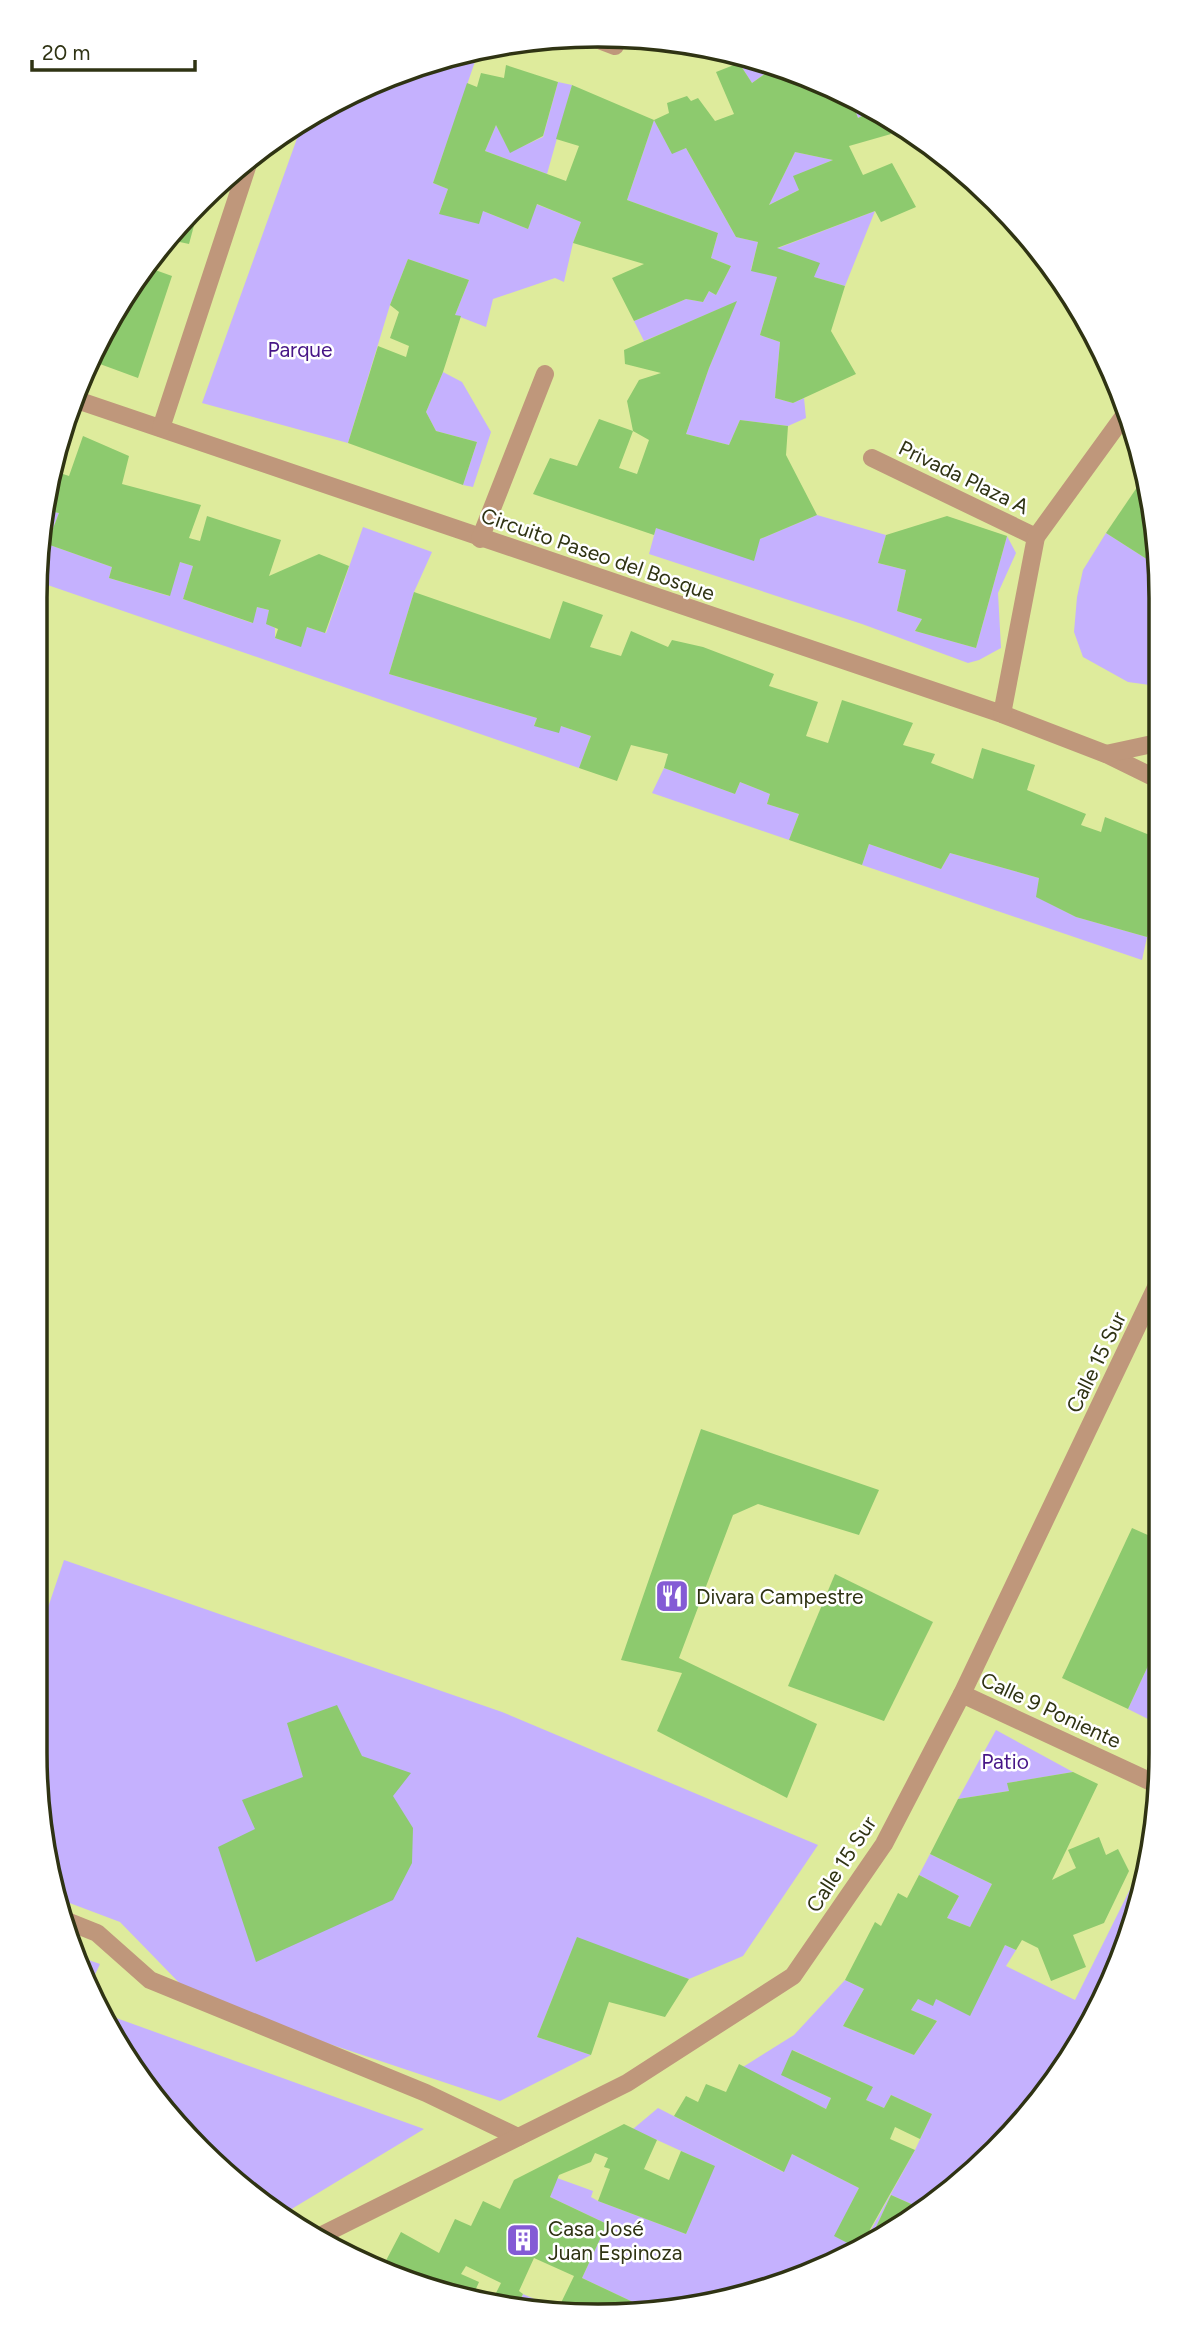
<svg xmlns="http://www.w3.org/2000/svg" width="1196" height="2351" font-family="Figtree,sans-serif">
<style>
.green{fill:#c5b1fe}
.building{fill:#8dca6e;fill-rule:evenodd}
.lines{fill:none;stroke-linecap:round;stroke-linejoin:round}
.service{stroke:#bf977b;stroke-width:18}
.minor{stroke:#bf977b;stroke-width:18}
.labels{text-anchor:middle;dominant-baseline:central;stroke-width:5;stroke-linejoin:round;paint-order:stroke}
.park-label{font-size:21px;fill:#471687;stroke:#fff}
.street-label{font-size:21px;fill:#2f3313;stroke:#fff}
.poi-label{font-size:21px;fill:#2f3313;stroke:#fff;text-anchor:start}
.rim{fill:none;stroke:#2f3313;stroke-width:3.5}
</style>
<rect width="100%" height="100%" fill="#deeb9c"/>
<!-- green -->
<g class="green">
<polygon points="479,50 433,183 448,189 439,214 483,211 528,229 536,204 581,222 573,243 564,282 555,278 493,299 486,327 455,315 469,280 408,259 390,305 348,443 202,403 304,119 316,111 417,65"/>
<polygon points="751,57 847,93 875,110 858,118 853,105 766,73 752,83 739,63"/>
<polygon points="558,82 572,85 547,174 485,151 496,125 510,152 543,137"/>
<polygon points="654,120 672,153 686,148 736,237 758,242 751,270 777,277 760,335 780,342 775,398 793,403 804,398 806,418 788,426 740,420 729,445 686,434 709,368 736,302 644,341 634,321 686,299 703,302 709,291 716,295 731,266 711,258 718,233 627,200"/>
<polygon points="795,152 833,160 794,176 799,190 769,205"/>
<polygon points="875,211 845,286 814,277 773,250"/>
<polygon points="443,372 462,382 491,432 473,487 463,485 477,442 436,431 426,412"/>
<polygon points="45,510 59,513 47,544 112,567 109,578 169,596 180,562 193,566 183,599 252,623 257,607 269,610 267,624 275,628 275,638 300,646 307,627 326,633 363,527 432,552 414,592 389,674 537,718 534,725 561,726 591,736 579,768 36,581 36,562"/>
<polygon points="817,515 886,535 878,563 906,570 897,611 922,619 915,631 976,648 1007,536 1016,553 998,593 1001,648 979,660 968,663 862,624 649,554 656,528 760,539"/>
<polygon points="1106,533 1156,565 1157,686 1128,682 1083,657 1074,632 1077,597 1083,570"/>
<polygon points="664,768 735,794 740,782 770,794 767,804 799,814 789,840 652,793"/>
<polygon points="869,844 941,869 950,853 1039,878 1037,897 1076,917 1147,937 1142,960 862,865"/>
<polygon points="64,1560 502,1712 818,1845 743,1956 689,1979 577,1938 537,2037 591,2055 500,2101 195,1999 120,1922 59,1899 35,1753 35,1646"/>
<polygon points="1159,1642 1160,1725 1128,1709"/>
<polygon points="996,1730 1073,1772 1008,1783 1009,1791 958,1799"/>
<polygon points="1150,1849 1142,1898 1103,2002 996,2151 918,2207 891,2195 869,2242 861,2248 915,2150 932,2114 891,2095 884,2108 866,2100 872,2087 793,2050 782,2075 831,2098 826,2109 743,2067 794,2035 845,1980 864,1989 843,2026 914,2055 937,2021 911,2010 918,1999 936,1999 970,2015 1005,1945 1016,1950 1006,1966 1075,2000"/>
<polygon points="930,1854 992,1884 970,1927 947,1918 959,1896 919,1875"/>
<polygon points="77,1956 100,1964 91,1983"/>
<polygon points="108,2015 424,2129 280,2216 152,2096"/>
<polygon points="658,2108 783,2172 792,2154 859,2188 835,2236 859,2249 847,2258 671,2311 652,2311 582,2278 607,2224 550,2197 557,2178 593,2191 591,2197 598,2201 686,2234 714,2166 633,2129"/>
<polygon points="523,2294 553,2307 517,2306"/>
</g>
<!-- building -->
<g class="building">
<path d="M 736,53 L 751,57 L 739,63 L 752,83 L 766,73 L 853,105 L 858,118 L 875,110 L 882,115 L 891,134 L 849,146 L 863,175 L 892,163 L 916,207 L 881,222 L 875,211 L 777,248 L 820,263 L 814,277 L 845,286 L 831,331 L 856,374 L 793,403 L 775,398 L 780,342 L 760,335 L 777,277 L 751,271 L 758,242 L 736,237 L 686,148 L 672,154 L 654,120 L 627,200 L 718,233 L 711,258 L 731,266 L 716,295 L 709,291 L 703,302 L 686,299 L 634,321 L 612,278 L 644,264 L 573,243 L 581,222 L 537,204 L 528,229 L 483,211 L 479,224 L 439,214 L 448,189 L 433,183 L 467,83 L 477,87 L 481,73 L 504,78 L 506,65 L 558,82 L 543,136 L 510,153 L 496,125 L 485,151 L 566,181 L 579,146 L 556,139 L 572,85 L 654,120 L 669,113 L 667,103 L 687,96 L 691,101 L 698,98 L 715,121 L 734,114 L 716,72 L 739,63 ZM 795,152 L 833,160 L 793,176 L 799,190 L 769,205 Z"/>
<polygon points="200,203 189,244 166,239 195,208"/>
<polygon points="408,259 469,280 455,315 461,316 443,372 426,412 436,431 477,442 463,485 348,443 378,346 406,357 409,346 390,338 399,312 390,305"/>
<polygon points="144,266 172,276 138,378 89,360 93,349"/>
<polygon points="737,301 709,368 686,434 729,445 740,420 788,426 786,455 817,515 760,539 754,561 656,528 654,535 533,494 550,458 577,466 599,419 633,431 619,468 637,474 649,440 633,431 627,401 639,380 661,373 625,364 624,350"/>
<polygon points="83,436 129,456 122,484 201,505 189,538 200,541 207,516 281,540 269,576 319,554 349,566 325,633 307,627 301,647 275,638 278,629 266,624 269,610 257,607 253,623 183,599 193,566 180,562 170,596 109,578 112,567 47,544 59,513 45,510 51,470 69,476"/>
<polygon points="1144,477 1156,524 1156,565 1106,533"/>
<polygon points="947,516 1007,536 976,648 915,631 922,619 897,611 906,570 878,563 886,535"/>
<polygon points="414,592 550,639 563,601 603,615 590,647 621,656 631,631 668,647 672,640 703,647 774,674 769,686 818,702 806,736 828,743 842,700 913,723 903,745 935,754 931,763 973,779 982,748 1035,765 1027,790 1086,814 1081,825 1101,832 1105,817 1157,838 1157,906 1147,937 1076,917 1036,897 1039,878 950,853 941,869 869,844 862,865 789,840 799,814 767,804 770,794 740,782 735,794 664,768 668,754 631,745 617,781 579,768 591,736 561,726 559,733 534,726 537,718 389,674"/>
<polygon points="701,1429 879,1490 859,1535 758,1504 733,1515 679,1658 817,1724 787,1798 657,1731 682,1673 621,1660"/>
<polygon points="1132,1528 1159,1540 1159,1642 1128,1709 1062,1678"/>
<polygon points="835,1574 933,1622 884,1721 788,1686"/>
<polygon points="337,1705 362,1756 411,1773 393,1796 413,1828 412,1863 393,1900 256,1962 218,1847 255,1829 242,1800 303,1777 287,1723"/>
<polygon points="1073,1772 1098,1784 1052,1880 1076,1868 1068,1850 1099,1837 1106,1855 1118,1849 1129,1871 1104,1923 1073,1935 1086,1967 1051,1981 1038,1948 1022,1940 1016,1950 1005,1945 970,2016 936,1999 933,2006 918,1999 911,2010 937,2021 914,2055 843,2026 864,1989 845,1980 875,1922 881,1926 898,1893 907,1898 919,1875 959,1896 947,1918 970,1927 992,1884 930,1854 958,1799 1009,1791 1007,1783"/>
<polygon points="577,1937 689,1979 665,2017 609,2002 591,2055 537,2037"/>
<polygon points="792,2050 873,2087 866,2100 884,2108 891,2095 932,2114 920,2139 895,2127 890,2139 915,2150 859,2249 834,2236 859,2188 792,2154 784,2172 674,2116 686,2096 698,2102 706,2084 726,2092 739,2064 826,2109 831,2098 781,2075"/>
<polygon points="624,2124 657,2140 644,2169 669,2180 681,2151 715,2166 686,2234 598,2201 610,2169 604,2167 608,2158 595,2153 591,2162 559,2175 550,2197 607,2224 582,2278 652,2311 559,2307 574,2276 534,2258 519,2291 523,2294 517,2306 490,2305 501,2283 466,2266 461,2274 479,2282 471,2300 380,2272 401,2232 439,2253 455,2219 471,2226 483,2201 500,2209 514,2180"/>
<polygon points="891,2195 918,2207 869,2242"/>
</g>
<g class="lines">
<!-- service -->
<polyline class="service" points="62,1919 97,1933 150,1980 426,2093 518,2137"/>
<!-- minor -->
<g class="minor">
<polyline points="594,38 615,46"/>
<polyline points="74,399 1002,714 1106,754 1157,779"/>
<polyline points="161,428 250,158"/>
<polyline points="872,458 1036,537"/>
<polyline points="480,539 545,374"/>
<polyline points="1002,714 1036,537 1126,413"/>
<polyline points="1106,754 1157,743"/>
<polyline points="962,1694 1160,1786"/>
<polyline points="316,2238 627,2083 793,1976 884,1844 962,1694 1158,1283"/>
</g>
</g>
<!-- icons -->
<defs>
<g id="restaurant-square" transform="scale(1.75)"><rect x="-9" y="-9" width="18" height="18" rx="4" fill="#845bd5" stroke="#fff"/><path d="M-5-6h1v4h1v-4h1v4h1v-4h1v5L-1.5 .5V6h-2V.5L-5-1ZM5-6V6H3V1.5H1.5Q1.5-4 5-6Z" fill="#fff"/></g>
<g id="building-square" transform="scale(1.75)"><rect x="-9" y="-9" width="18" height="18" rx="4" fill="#845bd5" stroke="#fff"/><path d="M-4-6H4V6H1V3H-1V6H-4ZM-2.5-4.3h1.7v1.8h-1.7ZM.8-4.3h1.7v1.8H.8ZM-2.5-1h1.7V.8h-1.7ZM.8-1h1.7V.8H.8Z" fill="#fff"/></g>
</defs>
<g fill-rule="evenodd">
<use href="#restaurant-square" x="672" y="1596"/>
<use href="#building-square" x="523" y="2240"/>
</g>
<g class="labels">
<!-- park labels -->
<g class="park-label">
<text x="300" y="349">Parque</text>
<text x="1005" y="1761">Patio</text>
</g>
<!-- street labels -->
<g class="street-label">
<text transform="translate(964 477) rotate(26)">Privada Plaza A</text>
<text transform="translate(598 554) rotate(19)">Circuito Paseo del Bosque</text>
<text transform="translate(1096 1362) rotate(-64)">Calle 15 Sur</text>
<text transform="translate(1051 1710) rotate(25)">Calle 9 Poniente</text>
<text transform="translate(841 1864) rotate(-57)">Calle 15 Sur</text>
</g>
<!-- poi labels -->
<g class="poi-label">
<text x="696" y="1596">Divara Campestre</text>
<text x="548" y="2228">Casa José<tspan x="548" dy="24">Juan Espinoza</tspan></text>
</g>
</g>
<!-- crop -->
<path d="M0 0H1196V2351H0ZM598 47H598A551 551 0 0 1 1149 598V1753A551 551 0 0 1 598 2304H598A551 551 0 0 1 47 1753V598A551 551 0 0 1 598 47Z" fill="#fff" fill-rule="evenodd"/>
<path class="rim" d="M598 47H598A551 551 0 0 1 1149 598V1753A551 551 0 0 1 598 2304H598A551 551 0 0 1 47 1753V598A551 551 0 0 1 598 47Z"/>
<!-- scale -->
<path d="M32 60v10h163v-10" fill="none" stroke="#2f3313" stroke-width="3.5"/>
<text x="42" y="60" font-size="21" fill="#2f3313" stroke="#ffffff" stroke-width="5" paint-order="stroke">20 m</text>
</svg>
